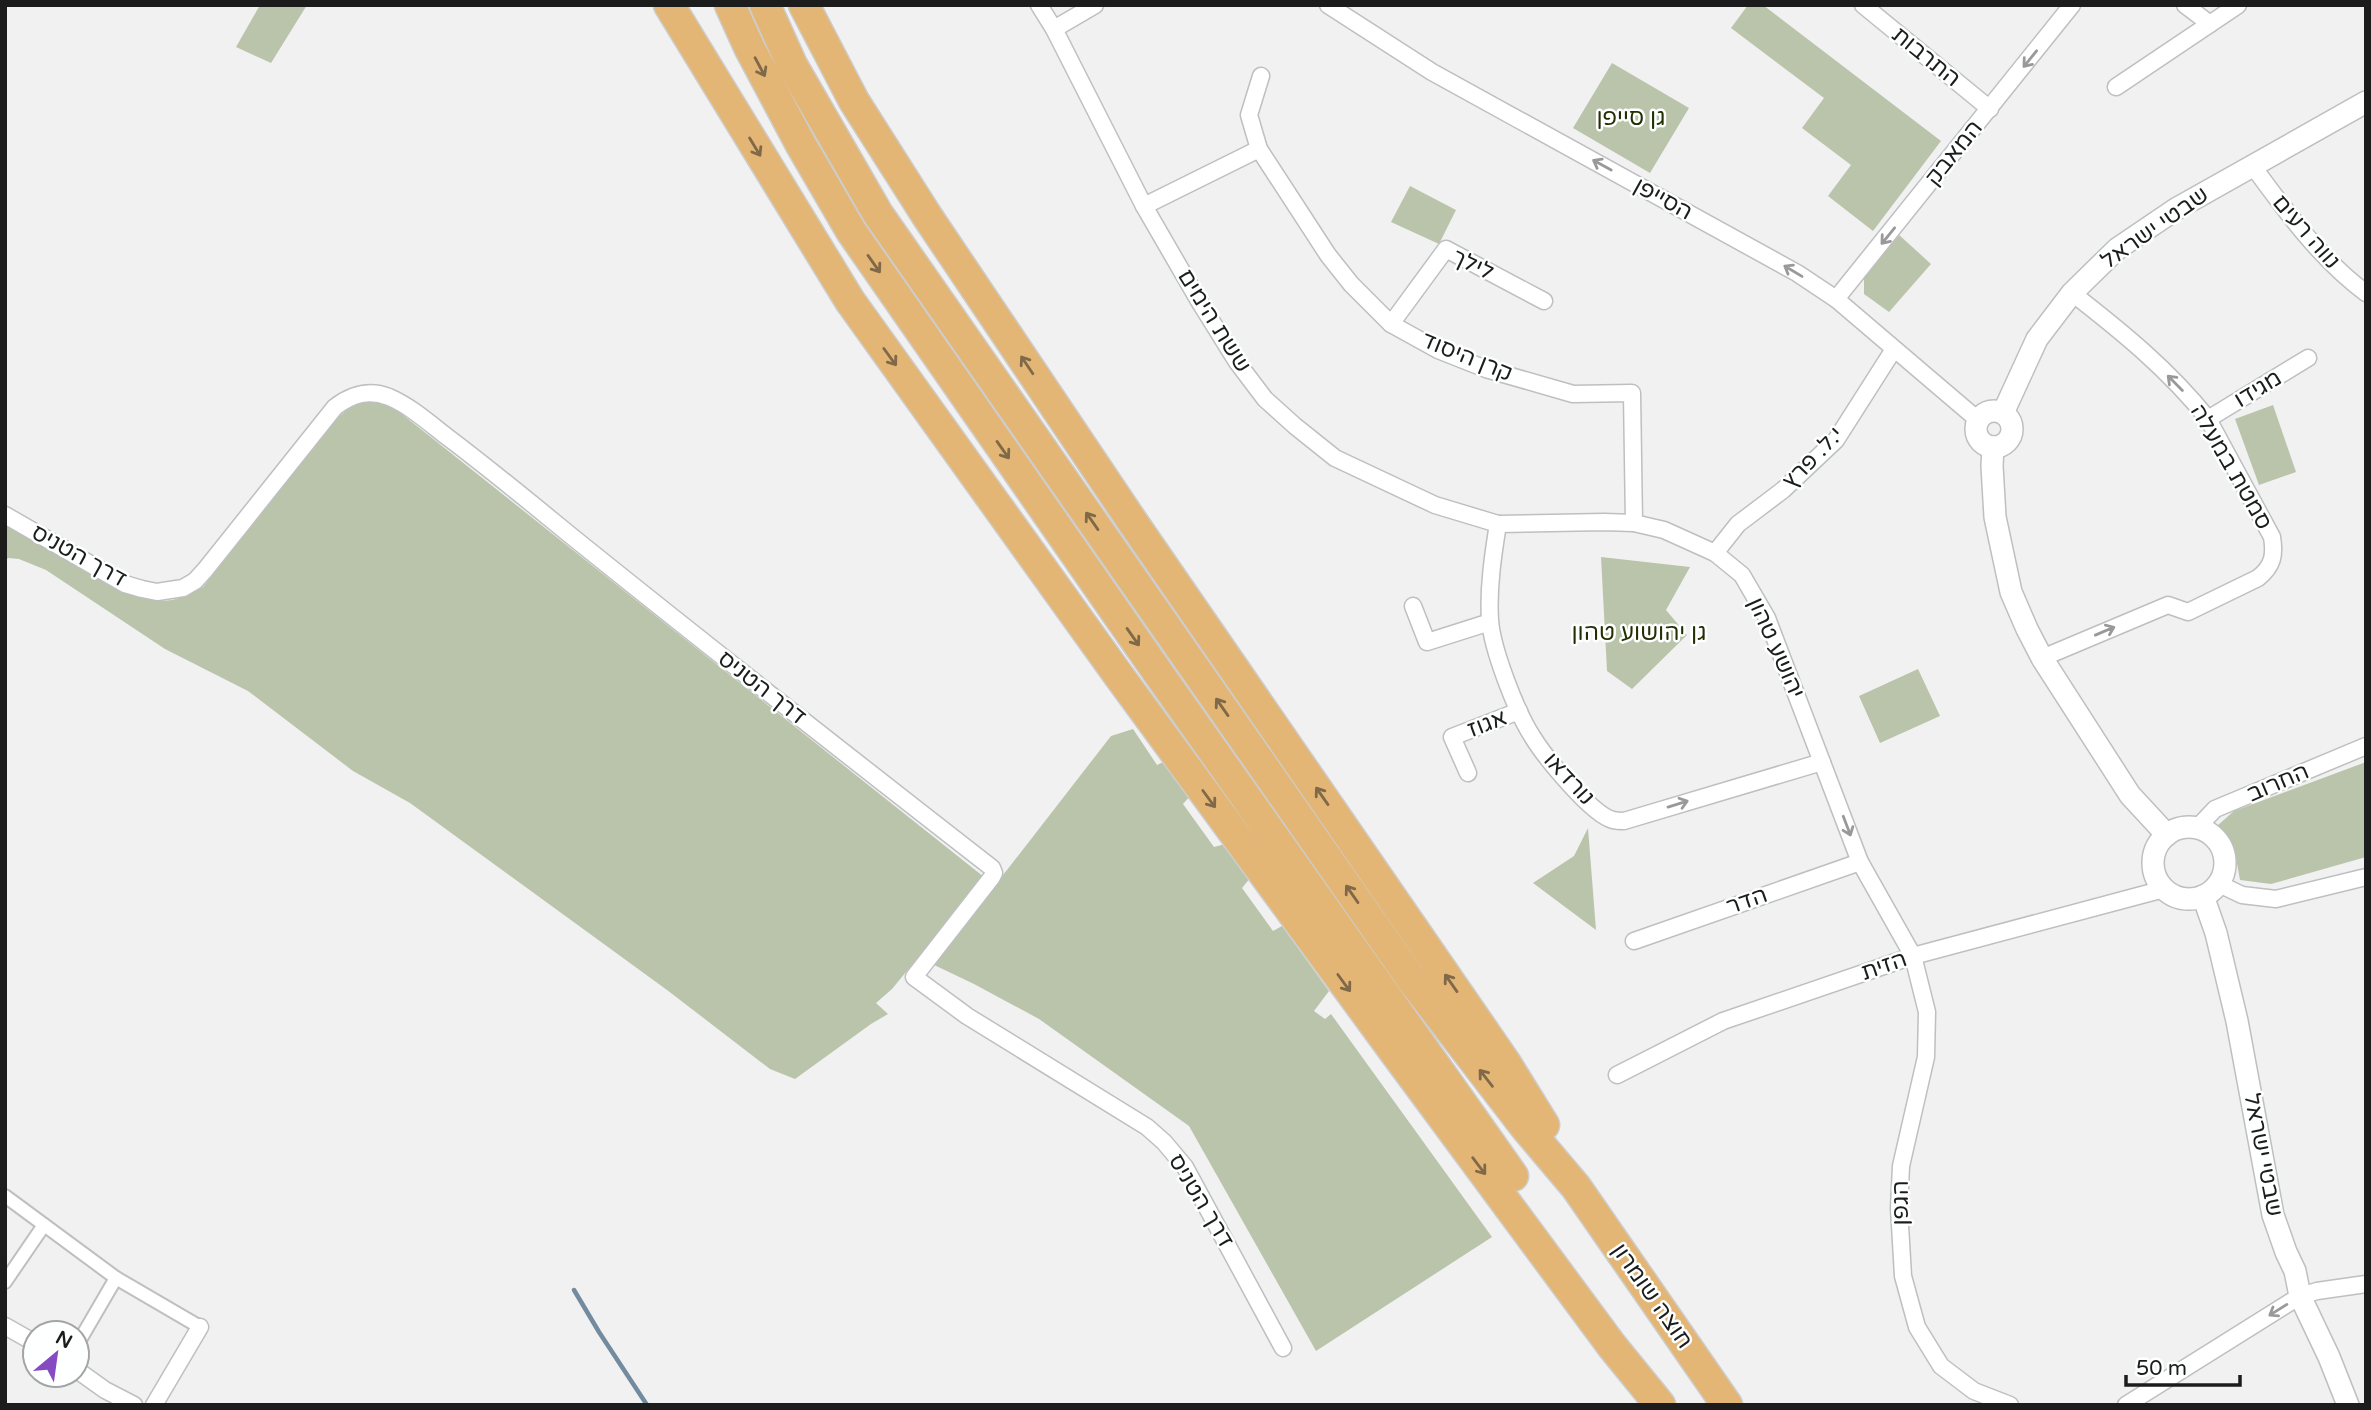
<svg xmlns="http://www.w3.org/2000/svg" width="2371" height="1410" font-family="'Varela Round',Heebo,sans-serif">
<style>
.green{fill:#bac4ab}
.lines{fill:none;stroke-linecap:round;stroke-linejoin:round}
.stream{stroke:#738b9e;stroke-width:4.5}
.pedestrian-casing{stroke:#bebfc0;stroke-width:16}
.minor-casing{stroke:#bebfc0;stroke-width:19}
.tertiary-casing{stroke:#bebfc0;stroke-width:24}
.motorway-casing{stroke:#cdcdcd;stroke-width:33}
.pedestrian{stroke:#fff;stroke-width:12}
.minor{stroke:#fff;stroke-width:16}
.tertiary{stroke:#fff;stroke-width:21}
.motorway{stroke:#e3b675;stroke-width:30}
.oneway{stroke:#999}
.oneway2{stroke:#806948}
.labels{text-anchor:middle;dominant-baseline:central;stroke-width:5;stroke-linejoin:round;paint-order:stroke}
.street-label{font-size:23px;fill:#1c1c1c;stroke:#feffff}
.park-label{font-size:23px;fill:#232f02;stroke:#feffff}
</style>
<rect width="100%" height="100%" fill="#f1f1f2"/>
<!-- green -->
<g class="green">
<polygon points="260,5 307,5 271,63 236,47"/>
<polygon points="1748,5 1763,5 1941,141 1873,231 1828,196 1851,165 1802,128 1824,98 1731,28"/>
<polygon points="1612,63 1689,108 1650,173 1573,128"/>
<polygon points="1410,186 1456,210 1439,244 1391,222"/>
<polygon points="1898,234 1931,264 1889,312 1864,294 1864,274"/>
<path d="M 366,401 L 380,401 L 393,407 L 984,877 L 892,989 L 876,1003 L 888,1014 L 871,1024 L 795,1079 L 770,1069 L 667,990 L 410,803 L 353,771 L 248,691 L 165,649 L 46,570 L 19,559 L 8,558 L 5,561 L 5,524 L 134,595 C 162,605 177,602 203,587 L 335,420 L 351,406 Z"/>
<polygon points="2273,405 2296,472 2259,485 2235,419"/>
<polygon points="1601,557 1690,567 1666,610 1687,635 1632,689 1607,671"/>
<polygon points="1918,669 1940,716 1880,743 1859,696"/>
<polygon points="1133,729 1157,765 1167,760 1191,795 1183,804 1214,847 1225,844 1251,877 1242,888 1273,931 1282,926 1329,991 1314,1011 1325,1019 1331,1014 1492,1237 1316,1351 1189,1126 1039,1019 974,984 930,963 1007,870 1111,736"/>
<polygon points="2366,762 2366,857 2271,884 2240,880 2234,847 2217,826 2234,811"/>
<polygon points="1588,828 1596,930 1533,883 1574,856"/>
</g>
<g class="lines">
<!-- stream -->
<polyline class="stream" points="574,1290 599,1332 647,1405"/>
<!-- pedestrian casing -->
<g class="pedestrian-casing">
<g id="pedestrian">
<polyline points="5,1196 116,1278 200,1327"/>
<polyline points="5,1282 44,1225"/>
<polyline points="77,1345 116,1278"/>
</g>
</g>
<!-- minor casing -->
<g class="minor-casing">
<g id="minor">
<polyline points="1039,5 1054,29 1144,206 1199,301 1237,362 1265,399 1295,426 1335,458 1435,505 1498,524 1604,522 1634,523 1664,530 1715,553 1742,575 1767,618 1860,862 1913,956 1927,1012 1926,1057 1901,1166 1899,1208 1903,1276 1917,1327 1941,1366 1974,1391 2010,1405"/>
<polyline points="1328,5 1432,72 1797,273 1836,299 1978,420"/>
<polyline points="1863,5 1990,109"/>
<polyline points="2185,5 2210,24"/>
<polyline points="1054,29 1095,5"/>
<polyline points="1261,76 1249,115 1259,149 1328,255 1351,284 1391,324 1438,350 1486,369 1573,394 1632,393 1634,523"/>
<polyline points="2116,87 2238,5"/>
<path d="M 2252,165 C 2285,210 2320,259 2366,293"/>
<polyline points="1144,206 1259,149"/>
<polyline points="1836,299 2072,5"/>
<polyline points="1391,324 1446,249 1544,301"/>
<polyline points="2208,419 2308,358"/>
<path d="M 5,515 L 125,584 L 142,589 L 157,592 L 183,588 L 195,581 L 205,570 L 335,407 C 352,394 369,389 389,397 C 410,406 428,422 446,436 C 490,469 532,504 575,539 C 713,650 852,759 992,868 L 994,873 L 992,877 L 914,977 L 967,1016 L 1147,1127 L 1164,1142 L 1185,1167 L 1283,1348"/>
<path d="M 1498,524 C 1493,555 1488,588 1490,620 C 1492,649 1516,711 1532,736 C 1544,756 1592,815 1613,820 C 1617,821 1620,821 1624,821 L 1822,762"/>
<polyline points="1715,553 1738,524 1783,490 1836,440 1894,349"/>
<polyline points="1413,606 1427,642 1490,622"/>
<path d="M 2042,658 L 2168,605 L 2188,612 L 2258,578 C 2273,566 2275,555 2272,537 L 2208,419 C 2169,370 2121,331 2072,293"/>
<polyline points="1468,773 1452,737 1519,711"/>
<polyline points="2197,828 2215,809 2366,746"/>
<polyline points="2219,884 2242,895 2276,899 2366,877"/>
<polyline points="1634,941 1860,862"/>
<polyline points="1617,1075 1723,1021 1913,956 2164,889"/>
<polyline points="5,1326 35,1343"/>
<polyline points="77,1370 105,1390 134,1405"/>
<polyline points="154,1405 200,1327"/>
<polyline points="2126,1405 2300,1296 2317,1291 2366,1284"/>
</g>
</g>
<!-- tertiary casing -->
<g class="tertiary-casing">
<g id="tertiary">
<circle cx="1994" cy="429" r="18"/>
<polyline points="2003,413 2037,339 2072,293 2117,249 2176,209 2366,102"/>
<polyline points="1993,447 1992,466 1995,517 2011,592 2027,629 2042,658 2130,795 2167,835"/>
<circle cx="2189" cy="863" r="36"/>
<polyline points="2203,896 2216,933 2237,1021 2273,1215 2286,1252 2295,1271 2300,1296 2329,1357 2348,1405"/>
</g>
</g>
<!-- motorway casing -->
<g class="motorway-casing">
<g id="motorway">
<polyline points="669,5 850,301 1119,676 1396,1054 1612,1346 1660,1405"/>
<polyline points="730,5 749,47 801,145 851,231 1161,677 1513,1176"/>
<polyline points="765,5 792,65 878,214 1412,980 1526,1128 1576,1187 1727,1405"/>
<polyline points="804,5 854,101 927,216 1134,524 1505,1062 1544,1125"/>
</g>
</g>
<!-- pedestrian -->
<use href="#pedestrian" class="pedestrian"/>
<!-- minor -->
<use href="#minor" class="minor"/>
<!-- tertiary -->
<use href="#tertiary" class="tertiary"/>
<!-- motorway -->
<use href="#motorway" class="motorway"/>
</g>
<!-- one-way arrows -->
<defs><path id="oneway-shaft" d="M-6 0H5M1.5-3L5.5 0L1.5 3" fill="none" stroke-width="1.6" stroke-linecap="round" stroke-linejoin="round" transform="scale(1.75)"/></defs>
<g class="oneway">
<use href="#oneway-shaft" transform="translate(2030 59) rotate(129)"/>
<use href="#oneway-shaft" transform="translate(1602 165) rotate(-151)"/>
<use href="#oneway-shaft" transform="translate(1888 236) rotate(129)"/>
<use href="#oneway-shaft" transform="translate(1793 271) rotate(-149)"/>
<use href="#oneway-shaft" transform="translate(2175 383) rotate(-135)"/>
<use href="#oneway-shaft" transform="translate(2105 631) rotate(-23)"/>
<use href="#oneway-shaft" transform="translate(1678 804) rotate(-17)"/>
<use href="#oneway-shaft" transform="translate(1847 826) rotate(69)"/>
<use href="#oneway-shaft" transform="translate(2278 1310) rotate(148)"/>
</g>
<g class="oneway2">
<use href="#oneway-shaft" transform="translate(760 67) rotate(62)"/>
<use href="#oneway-shaft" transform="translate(755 147) rotate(59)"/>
<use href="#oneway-shaft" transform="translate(874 264) rotate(55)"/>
<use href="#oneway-shaft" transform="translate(890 357) rotate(54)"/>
<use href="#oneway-shaft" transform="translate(1027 365) rotate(-124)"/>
<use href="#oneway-shaft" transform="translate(1003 450) rotate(55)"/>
<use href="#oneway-shaft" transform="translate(1092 521) rotate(-125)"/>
<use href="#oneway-shaft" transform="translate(1133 637) rotate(55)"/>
<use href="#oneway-shaft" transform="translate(1222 707) rotate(-125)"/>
<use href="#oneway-shaft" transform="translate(1322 796) rotate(-125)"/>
<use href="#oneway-shaft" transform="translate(1209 799) rotate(54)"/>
<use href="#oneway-shaft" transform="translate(1352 894) rotate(-125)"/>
<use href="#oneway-shaft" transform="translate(1344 983) rotate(54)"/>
<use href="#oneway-shaft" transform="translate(1451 983) rotate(-125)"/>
<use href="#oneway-shaft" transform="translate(1486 1078) rotate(-128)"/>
<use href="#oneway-shaft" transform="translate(1479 1166) rotate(53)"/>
</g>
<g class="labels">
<!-- street labels -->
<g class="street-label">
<text transform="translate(1926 57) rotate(39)">התרבות</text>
<text transform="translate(1954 153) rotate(-51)">המאבק</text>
<text transform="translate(1663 199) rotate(29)">הסייפן</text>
<text transform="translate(2155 228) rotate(-35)">שבטי ישראל</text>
<text transform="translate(2306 232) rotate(49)">נווה רעים</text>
<text transform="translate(1473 265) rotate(25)">לילך</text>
<text transform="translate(1214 321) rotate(58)">ששת הימים</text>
<text transform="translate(1467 357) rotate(22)">קרן היסוד</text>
<text transform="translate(2258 389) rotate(-31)">מגידו</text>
<text transform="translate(1813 458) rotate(-46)">י.ל. פרץ</text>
<text transform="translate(2231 467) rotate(60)">סמטת במעלה</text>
<text transform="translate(79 556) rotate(29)">דרך הטניס</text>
<text transform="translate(1776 648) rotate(66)">יהושע טהון</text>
<text transform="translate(762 688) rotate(38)">דרך הטניס</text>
<text transform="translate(1487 724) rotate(-21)">אגוז</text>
<text transform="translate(1569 779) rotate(47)">נורדאו</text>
<text transform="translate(2278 783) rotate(-23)">החרוב</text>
<text transform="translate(1747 901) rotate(-19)">הדר</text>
<text transform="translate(1884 966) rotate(-19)">הזית</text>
<text transform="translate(2263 1155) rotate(79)">שבטי ישראל</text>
<text transform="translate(1201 1201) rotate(59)">דרך הטניס</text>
<text transform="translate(1901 1203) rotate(-90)">הגפן</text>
<text transform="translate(1652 1296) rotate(55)">חוצה שומרון</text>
</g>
<!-- park labels -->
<g class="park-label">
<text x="1631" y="118">גן סייפן</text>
<text x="1639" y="633">גן יהושוע טהון</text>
</g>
</g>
<!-- border -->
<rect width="2371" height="1410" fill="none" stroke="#1c1c1c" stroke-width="14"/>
<!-- north arrow -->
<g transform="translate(56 1354) rotate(29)"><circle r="33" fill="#feffff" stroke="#a4a4a4" stroke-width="2"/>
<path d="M0-5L12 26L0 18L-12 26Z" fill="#864ac1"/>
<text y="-10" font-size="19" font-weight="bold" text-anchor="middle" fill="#1c1c1c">N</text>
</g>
<!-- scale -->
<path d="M2126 1375v10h114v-10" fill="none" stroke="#1c1c1c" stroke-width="3.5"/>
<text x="2136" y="1375" font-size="21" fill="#1c1c1c" stroke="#feffff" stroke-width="5" paint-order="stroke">50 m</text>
</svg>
